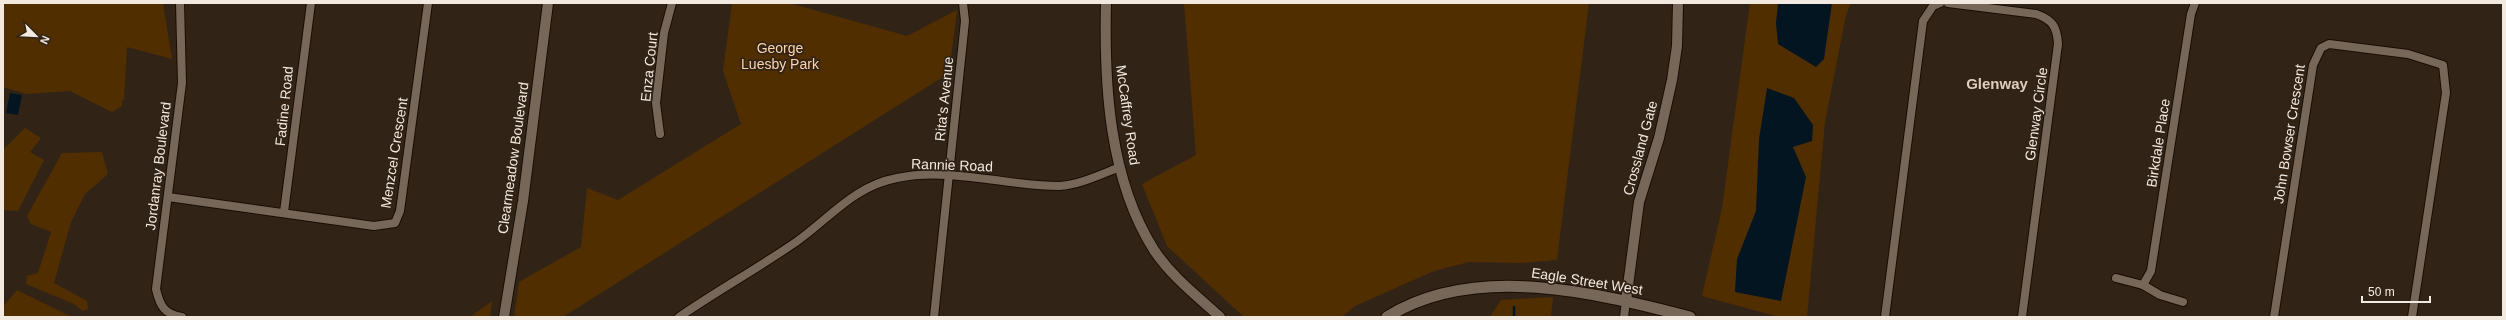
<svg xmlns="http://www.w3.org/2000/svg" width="2506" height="320" font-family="Helvetica,sans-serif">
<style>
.green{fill:#512e00}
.water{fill:#021520}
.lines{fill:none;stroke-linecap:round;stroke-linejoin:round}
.stream{stroke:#021520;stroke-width:2.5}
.minor-casing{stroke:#190d03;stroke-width:10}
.tertiary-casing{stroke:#190d03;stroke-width:12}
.secondary-casing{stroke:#190d03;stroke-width:13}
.minor{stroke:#776758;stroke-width:8}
.tertiary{stroke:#776758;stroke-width:10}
.secondary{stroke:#776758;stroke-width:11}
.labels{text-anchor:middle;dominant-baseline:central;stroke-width:3.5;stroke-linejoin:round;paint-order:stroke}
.park-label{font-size:14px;fill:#fcd3aa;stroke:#312417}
.street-label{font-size:14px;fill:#f2e9e0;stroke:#312417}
.neighbourhood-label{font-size:15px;font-weight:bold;fill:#decdbc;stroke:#312417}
</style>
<rect width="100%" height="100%" fill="#312417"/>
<!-- green -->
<g class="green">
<polygon points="3,3 163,3 172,59 127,47 124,100 122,100 122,106 112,112 70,91 27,94 3,87"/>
<polygon points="732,3 789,3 907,36 957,10 949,73 563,317 514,317 519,282 581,247 587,188 618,200 741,124 723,71"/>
<polygon points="1184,3 1589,3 1557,260 1521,263 1469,262 1434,271 1355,306 1342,317 1244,317 1167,246 1142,184 1196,155"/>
<polygon points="1750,3 1851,3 1846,15 1825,122 1807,317 1779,317 1702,296 1722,208"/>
<polygon points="25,128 41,138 30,152 44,160 18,211 3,210 3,150"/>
<polygon points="102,152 108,174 85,194 71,222 54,283 87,301 88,309 83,311 74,304 26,284 27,276 38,273 51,232 31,224 27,216 62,153"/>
<polygon points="17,290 72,317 3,317 3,307"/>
<polygon points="1553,297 1551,317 1490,317 1501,300"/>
<polygon points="492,301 490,317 470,317"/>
</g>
<!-- water -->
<g class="water">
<polygon points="1778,3 1832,3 1824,59 1816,67 1778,44 1776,23"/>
<polygon points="1767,88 1794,98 1813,125 1812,141 1793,147 1806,177 1781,301 1735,292 1737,259 1756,211 1759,139"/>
<polygon points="10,93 22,95 18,115 6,113"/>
</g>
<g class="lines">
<!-- stream -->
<polyline class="stream" points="1514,317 1514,307"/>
<!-- minor casing -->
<g class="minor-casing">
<g id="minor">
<path d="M 180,3 L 182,83 L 156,289 C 160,306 164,314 182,317"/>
<path d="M 1948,3 L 2036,14 C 2053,20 2057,27 2058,44 L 2022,317"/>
<polyline points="660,134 656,103 664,33 672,3"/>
<polyline points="168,197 374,226 395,223 400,211 428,3"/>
<polyline points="284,212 311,3"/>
<polyline points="2116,278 2143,285 2160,295 2183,302"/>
<polyline points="2143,285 2151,271 2191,14 2195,3"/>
<path d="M 679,317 C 717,291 758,268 796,242 C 830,218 854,186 897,178 C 951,167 1006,186 1059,186 C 1079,185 1102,174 1120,167"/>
<polyline points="934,317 965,21 963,3"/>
<polyline points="1624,317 1626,301"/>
<polyline points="1885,317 1923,21 1933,6 1940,3"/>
<polyline points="2274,317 2313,65 2321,48 2329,44 2408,54 2443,65 2446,93 2412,317"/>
</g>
</g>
<!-- tertiary casing -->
<g class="tertiary-casing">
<g id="tertiary">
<path d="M 1106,3 C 1104,85 1109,179 1154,250 C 1171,276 1197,296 1220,317"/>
<polyline points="1626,301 1639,202 1659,138 1672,80 1677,46 1678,3"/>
<polyline points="504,317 523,201 548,3"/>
</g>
</g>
<!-- secondary casing -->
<g class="secondary-casing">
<path id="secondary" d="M 1387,317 C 1475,262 1597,293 1690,317"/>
</g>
<!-- minor -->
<use href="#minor" class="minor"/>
<!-- tertiary -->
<use href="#tertiary" class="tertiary"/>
<!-- secondary -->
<use href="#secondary" class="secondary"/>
</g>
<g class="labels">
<!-- park labels -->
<g class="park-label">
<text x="780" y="48">George<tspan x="780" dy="16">Luesby Park</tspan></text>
</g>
<!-- street labels -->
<g class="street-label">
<text transform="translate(649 67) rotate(-84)">Enza Court</text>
<text transform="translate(944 99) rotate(-84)">Rita's Avenue</text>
<text transform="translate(284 106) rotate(-84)">Fadine Road</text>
<text transform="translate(2036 114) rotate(-82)">Glenway Circle</text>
<text transform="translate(1128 115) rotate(82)">McCaffrey Road</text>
<text transform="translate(2289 134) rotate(-81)">John Bowser Crescent</text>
<text transform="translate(2158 143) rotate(-81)">Birkdale Place</text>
<text transform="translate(1640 148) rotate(-75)">Crossland Gate</text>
<text transform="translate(394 153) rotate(-81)">Menzcel Crescent</text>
<text transform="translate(513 158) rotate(-82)">Clearmeadow Boulevard</text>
<text transform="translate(952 165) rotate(2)">Rannie Road</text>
<text transform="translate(158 166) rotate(-83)">Jordanray Boulevard</text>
<text transform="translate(1587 281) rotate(9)">Eagle Street West</text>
</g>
<!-- neighbourhood labels -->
<g class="neighbourhood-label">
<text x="1997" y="83">Glenway</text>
</g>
</g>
<!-- border -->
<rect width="2506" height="320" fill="none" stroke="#f2e9e0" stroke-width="8"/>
<!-- north arrow -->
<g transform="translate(36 36) rotate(114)" stroke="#312417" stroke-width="3" paint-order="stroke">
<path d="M0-3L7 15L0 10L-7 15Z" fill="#f2e9e0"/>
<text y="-6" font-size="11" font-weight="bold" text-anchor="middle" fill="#f2e9e0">N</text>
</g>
<!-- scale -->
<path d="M2362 296v6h68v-6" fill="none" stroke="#f2e9e0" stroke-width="2"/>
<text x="2368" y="296" font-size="12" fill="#f2e9e0" stroke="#312417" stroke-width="3" paint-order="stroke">50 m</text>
</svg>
